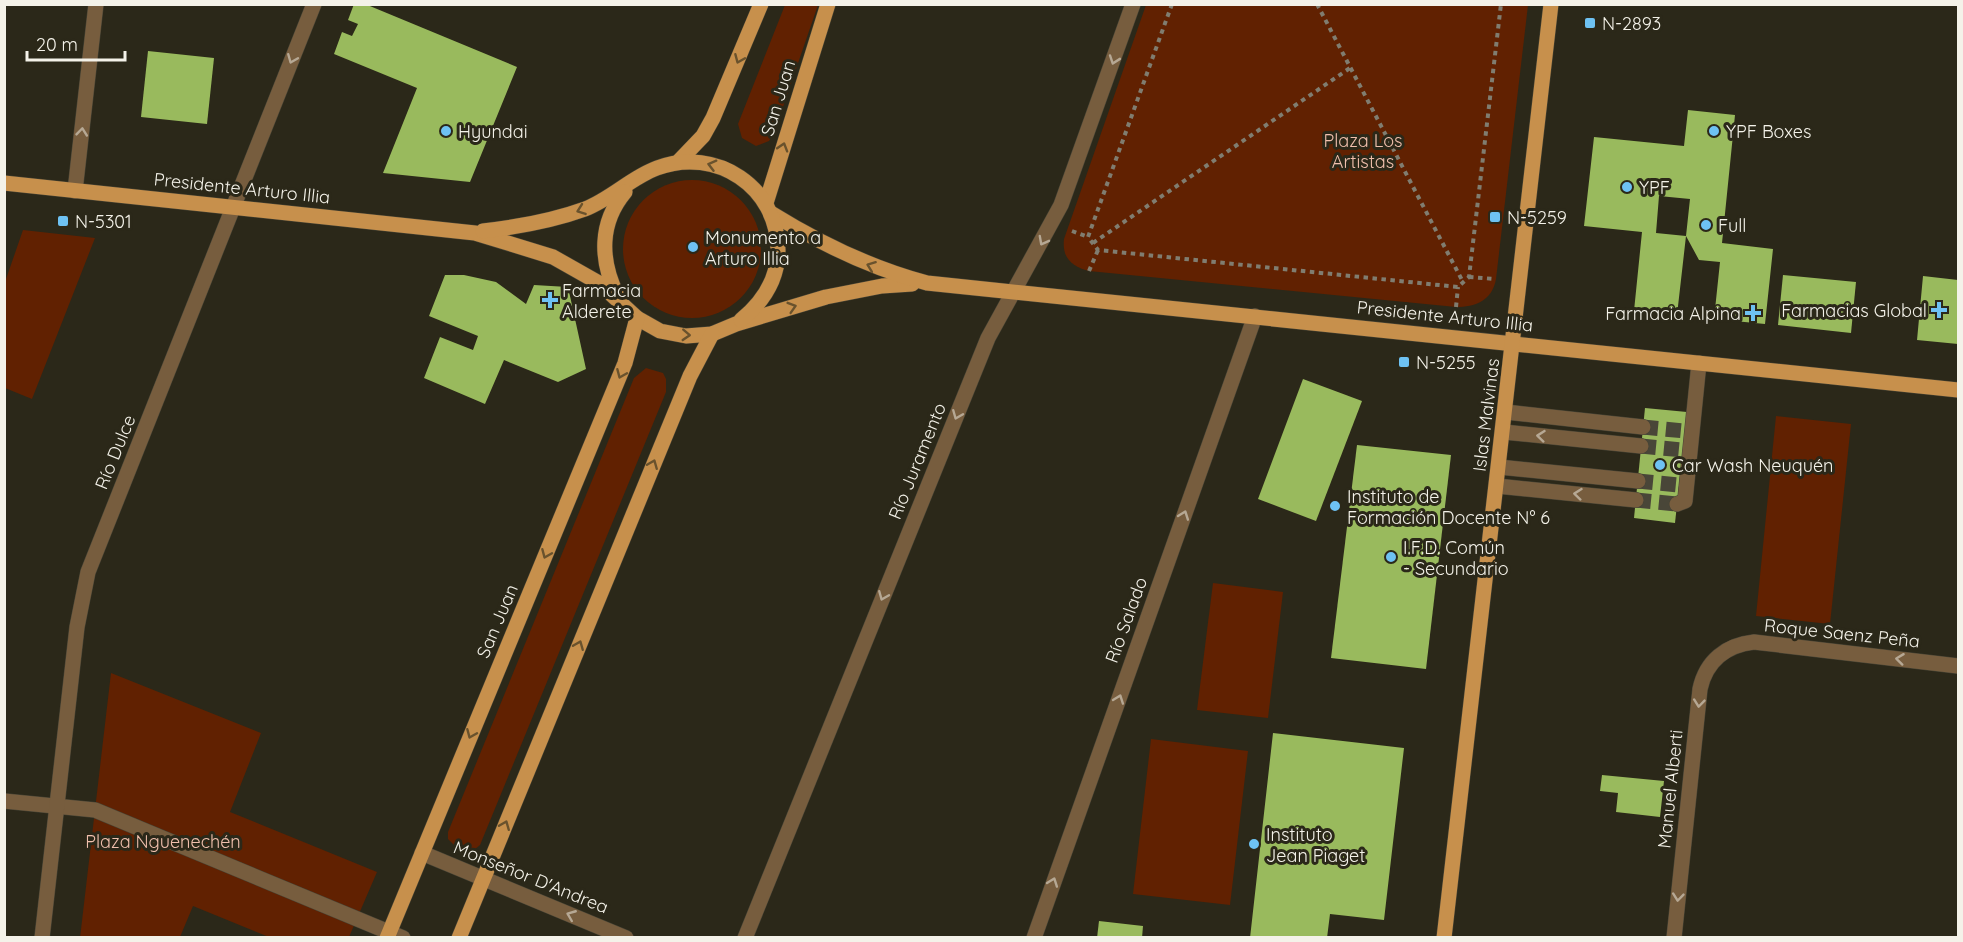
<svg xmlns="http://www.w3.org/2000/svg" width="1963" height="942" font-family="Quicksand,sans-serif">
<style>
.green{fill:#612101}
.building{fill:#99ba5d}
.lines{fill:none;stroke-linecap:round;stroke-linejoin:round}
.minor-tunnel{stroke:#494638;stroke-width:15;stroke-dasharray:15 8;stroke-linecap:butt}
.minor-casing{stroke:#474436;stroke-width:16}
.major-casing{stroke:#474436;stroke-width:16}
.path{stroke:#807d70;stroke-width:4;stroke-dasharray:4.5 4.5;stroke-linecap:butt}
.minor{stroke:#775d3e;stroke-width:15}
.major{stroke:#c7904c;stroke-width:15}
.oneway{stroke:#b6a894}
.oneway2{stroke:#69522d}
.poi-dot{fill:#6ec2f3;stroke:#2b2819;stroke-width:2}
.labels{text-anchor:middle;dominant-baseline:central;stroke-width:6;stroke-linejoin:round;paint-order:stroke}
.poi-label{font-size:18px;fill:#f4f2e9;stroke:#2b2819;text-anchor:start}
.street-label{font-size:18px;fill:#f4f2e9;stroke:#2b2819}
.park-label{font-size:18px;fill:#f1c0ad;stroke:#2b2819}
</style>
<rect width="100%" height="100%" fill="#2b2819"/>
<!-- green -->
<g class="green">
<polygon points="785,5 818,5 775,130 769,141 756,146 742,138 738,124"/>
<path d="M 1146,5 L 1528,5 L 1496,279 C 1492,301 1475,307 1456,307 L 1089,271 C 1071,266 1062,258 1064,239 Z"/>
<circle cx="692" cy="249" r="69"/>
<polygon points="23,230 95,238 32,399 5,388 5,282"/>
<polygon points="646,368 663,373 666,379 666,392 480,845 474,850 459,850 448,839 448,832 634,378"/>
<polygon points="1776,416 1851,424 1830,624 1756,616"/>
<polygon points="1213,583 1283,592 1268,718 1197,710"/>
<polygon points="111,673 261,733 230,812 377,872 349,937 269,937 193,906 180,937 80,938"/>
<polygon points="1151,739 1248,751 1230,905 1133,894"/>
</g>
<!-- building -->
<g class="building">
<polygon points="354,4 365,4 517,67 470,182 383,173 417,88 334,54 342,32 352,36 358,24 348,20"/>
<polygon points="148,51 214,58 207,124 141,117"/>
<polygon points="1688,110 1735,115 1722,243 1773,249 1765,324 1714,319 1720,262 1699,260 1686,236 1690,199 1659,196 1656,233 1686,236 1677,315 1634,311 1642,232 1584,226 1594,137 1684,146"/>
<polygon points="445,275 464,275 496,282 526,304 534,285 568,287 586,369 558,382 504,360 485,404 424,378 440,337 473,350 478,336 429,316"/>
<polygon points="1783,275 1856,282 1851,333 1778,325"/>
<polygon points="1923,276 1958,280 1958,344 1917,340"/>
<polygon points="1303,379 1362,401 1316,521 1258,499"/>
<polygon points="1645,408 1687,412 1675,523 1634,518"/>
<polygon points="1357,445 1451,455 1426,669 1331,658"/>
<polygon points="1273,733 1404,748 1384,920 1330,914 1327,938 1250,938"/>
<polygon points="1602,775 1664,781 1660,817 1616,812 1618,793 1600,791"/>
<polygon points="1099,921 1143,926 1142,938 1097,938"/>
</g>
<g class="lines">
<!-- minor-tunnel -->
<g class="minor-tunnel">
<polyline points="1643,427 1685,431"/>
<polyline points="1641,446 1683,450"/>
<polyline points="1638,481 1679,485"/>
<polyline points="1636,500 1677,504"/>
</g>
<!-- minor casing -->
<g class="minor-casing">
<g id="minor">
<polyline points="75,191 96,4"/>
<polyline points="1506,412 1643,427"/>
<polyline points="1504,432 1641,446"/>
<polyline points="1499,467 1638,481"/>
<polyline points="1497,486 1636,500"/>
<polyline points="1677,504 1685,501 1699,363"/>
<polyline points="4,801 95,810 403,938"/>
<polyline points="422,853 626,938"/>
<polyline points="42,938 77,627 88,572 314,4"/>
<polyline points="745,938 988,338 1061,205 1133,4"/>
<polyline points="1034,938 1255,316"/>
<path d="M 1674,938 L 1700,689 C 1706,661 1726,645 1754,642 L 1958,666"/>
</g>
</g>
<!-- major casing -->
<g class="major-casing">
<g id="major">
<polyline points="679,161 703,136 713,118 761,4"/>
<polyline points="4,183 475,233 553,257 599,283 637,318 660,331 686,336 712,334 736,324 826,297 882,286 912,284"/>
<polyline points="766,203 828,4"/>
<path d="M 771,213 C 821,244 870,268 927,283 L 1958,390"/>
<path d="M 483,231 C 518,227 552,221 585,209 C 611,199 632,177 657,168 C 716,146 778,187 778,250 C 778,279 763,302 741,320"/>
<path d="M 617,295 C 600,260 599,223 625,192"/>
<polyline points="387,938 625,363 637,318"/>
<polyline points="459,938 690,376 712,334"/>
<polyline points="1444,938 1551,4"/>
</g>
</g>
<!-- path -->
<g class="path">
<polyline points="1172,4 1088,237 1098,250 1458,287 1469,277 1501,4"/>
<polyline points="1317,4 1463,282"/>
<polyline points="1072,231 1088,237"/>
<polyline points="1093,243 1350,68"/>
<polyline points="1089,271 1098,250"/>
<polyline points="1469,277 1495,279"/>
<polyline points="1456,307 1458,287"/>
</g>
<!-- minor -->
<use href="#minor" class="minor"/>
<!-- major -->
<use href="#major" class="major"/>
</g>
<!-- one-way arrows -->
<defs><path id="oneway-chevron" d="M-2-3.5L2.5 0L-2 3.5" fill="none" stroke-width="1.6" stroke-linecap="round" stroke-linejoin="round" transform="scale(1.5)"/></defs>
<g class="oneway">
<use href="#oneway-chevron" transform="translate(292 59) rotate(112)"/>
<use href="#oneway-chevron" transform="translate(1114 60) rotate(109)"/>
<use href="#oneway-chevron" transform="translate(82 132) rotate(-84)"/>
<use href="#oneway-chevron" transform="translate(1043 241) rotate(118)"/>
<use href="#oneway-chevron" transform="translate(957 415) rotate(112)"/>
<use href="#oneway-chevron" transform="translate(1541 436) rotate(-174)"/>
<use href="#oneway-chevron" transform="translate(1578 494) rotate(-174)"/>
<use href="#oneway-chevron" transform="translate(1184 515) rotate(-70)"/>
<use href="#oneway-chevron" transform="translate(883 596) rotate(112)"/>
<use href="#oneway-chevron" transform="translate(1900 659) rotate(-173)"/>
<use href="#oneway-chevron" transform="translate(1119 699) rotate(-70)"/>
<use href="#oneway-chevron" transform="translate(1699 703) rotate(96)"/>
<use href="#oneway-chevron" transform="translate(1053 882) rotate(-70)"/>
<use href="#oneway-chevron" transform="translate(1678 897) rotate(96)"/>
<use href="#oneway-chevron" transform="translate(571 915) rotate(-158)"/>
</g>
<g class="oneway2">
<use href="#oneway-chevron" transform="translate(739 59) rotate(113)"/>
<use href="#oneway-chevron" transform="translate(783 147) rotate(-73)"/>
<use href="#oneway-chevron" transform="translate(712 165) rotate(-165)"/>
<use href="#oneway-chevron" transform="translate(581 210) rotate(160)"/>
<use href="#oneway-chevron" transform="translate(871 266) rotate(-159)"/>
<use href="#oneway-chevron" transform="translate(792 307) rotate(-17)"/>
<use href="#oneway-chevron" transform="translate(686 335) rotate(3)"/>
<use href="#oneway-chevron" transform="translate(621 374) rotate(113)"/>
<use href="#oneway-chevron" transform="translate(653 464) rotate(-68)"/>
<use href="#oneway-chevron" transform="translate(546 554) rotate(113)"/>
<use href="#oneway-chevron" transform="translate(579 645) rotate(-68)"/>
<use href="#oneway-chevron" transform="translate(471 734) rotate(113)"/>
<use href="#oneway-chevron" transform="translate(505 825) rotate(-68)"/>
</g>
<!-- markers -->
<g class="poi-dot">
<rect x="1584" y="17" width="12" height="12" rx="3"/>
<circle cx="446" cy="131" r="6"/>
<circle cx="1714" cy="131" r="6"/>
<circle cx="1627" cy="187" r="6"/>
<rect x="1489" y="211" width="12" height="12" rx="3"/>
<rect x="57" y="215" width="12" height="12" rx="3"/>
<circle cx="1706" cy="225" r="6"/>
<circle cx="693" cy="247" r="6"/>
<path d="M547 291h6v6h6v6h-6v6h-6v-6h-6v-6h6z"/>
<path d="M1936 301h6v6h6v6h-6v6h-6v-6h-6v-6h6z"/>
<path d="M1750 304h6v6h6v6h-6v6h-6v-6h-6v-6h6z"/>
<rect x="1398" y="356" width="12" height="12" rx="3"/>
<circle cx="1660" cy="465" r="6"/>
<circle cx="1335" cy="506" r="6"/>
<circle cx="1391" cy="557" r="6"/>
<circle cx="1254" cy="844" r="6"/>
</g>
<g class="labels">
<!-- poi labels -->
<g class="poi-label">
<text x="1602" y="23">N-2893</text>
<text x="458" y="131">Hyundai</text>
<text x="1726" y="131">YPF Boxes</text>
<text x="1639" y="187">YPF</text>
<text x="1507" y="217">N-5259</text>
<text x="75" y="221">N-5301</text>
<text x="1718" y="225">Full</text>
<text x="705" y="237">Monumento a<tspan x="705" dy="21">Arturo Illia</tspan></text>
<text x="562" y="290">Farmacia<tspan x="562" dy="21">Alderete</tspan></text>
<text x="1927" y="310" text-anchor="end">Farmacias Global</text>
<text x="1741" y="313" text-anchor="end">Farmacia Alpina</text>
<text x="1416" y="362">N-5255</text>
<text x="1672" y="465">Car Wash Neuquén</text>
<text x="1347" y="496">Instituto de<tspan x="1347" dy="21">Formación Docente N° 6</tspan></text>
<text x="1403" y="547">I.F.D. Común<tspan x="1403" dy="21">- Secundario</tspan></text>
<text x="1266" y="834">Instituto<tspan x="1266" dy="21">Jean Piaget</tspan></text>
</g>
<!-- street labels -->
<g class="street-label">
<text transform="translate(778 98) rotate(-73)">San Juan</text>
<text transform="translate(242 188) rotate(6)">Presidente Arturo Illia</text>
<text transform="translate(1445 316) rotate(6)">Presidente Arturo Illia</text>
<text transform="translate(1486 415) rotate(-83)">Islas Malvinas</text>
<text transform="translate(115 452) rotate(-68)">Río Dulce</text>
<text transform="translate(917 461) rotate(-68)">Río Juramento</text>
<text transform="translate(1126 620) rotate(-70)">Río Salado</text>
<text transform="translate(497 621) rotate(-67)">San Juan</text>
<text transform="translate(1842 633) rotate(6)">Roque Saenz Peña</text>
<text transform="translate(1670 789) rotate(-84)">Manuel Alberti</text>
<text transform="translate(531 877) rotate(22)">Monseñor D'Andrea</text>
</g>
<!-- park labels -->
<g class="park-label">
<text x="1363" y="140">Plaza Los<tspan x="1363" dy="21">Artistas</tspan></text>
<text x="163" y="841">Plaza Nguenechén</text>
</g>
</g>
<!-- border -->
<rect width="1963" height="942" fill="none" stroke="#f4f2e9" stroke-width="12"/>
<!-- scale -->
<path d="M27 51v9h98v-9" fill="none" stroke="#f4f2e9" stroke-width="3"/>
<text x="36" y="51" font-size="18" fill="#f4f2e9" stroke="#2b2819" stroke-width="4.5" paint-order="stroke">20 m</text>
</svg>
